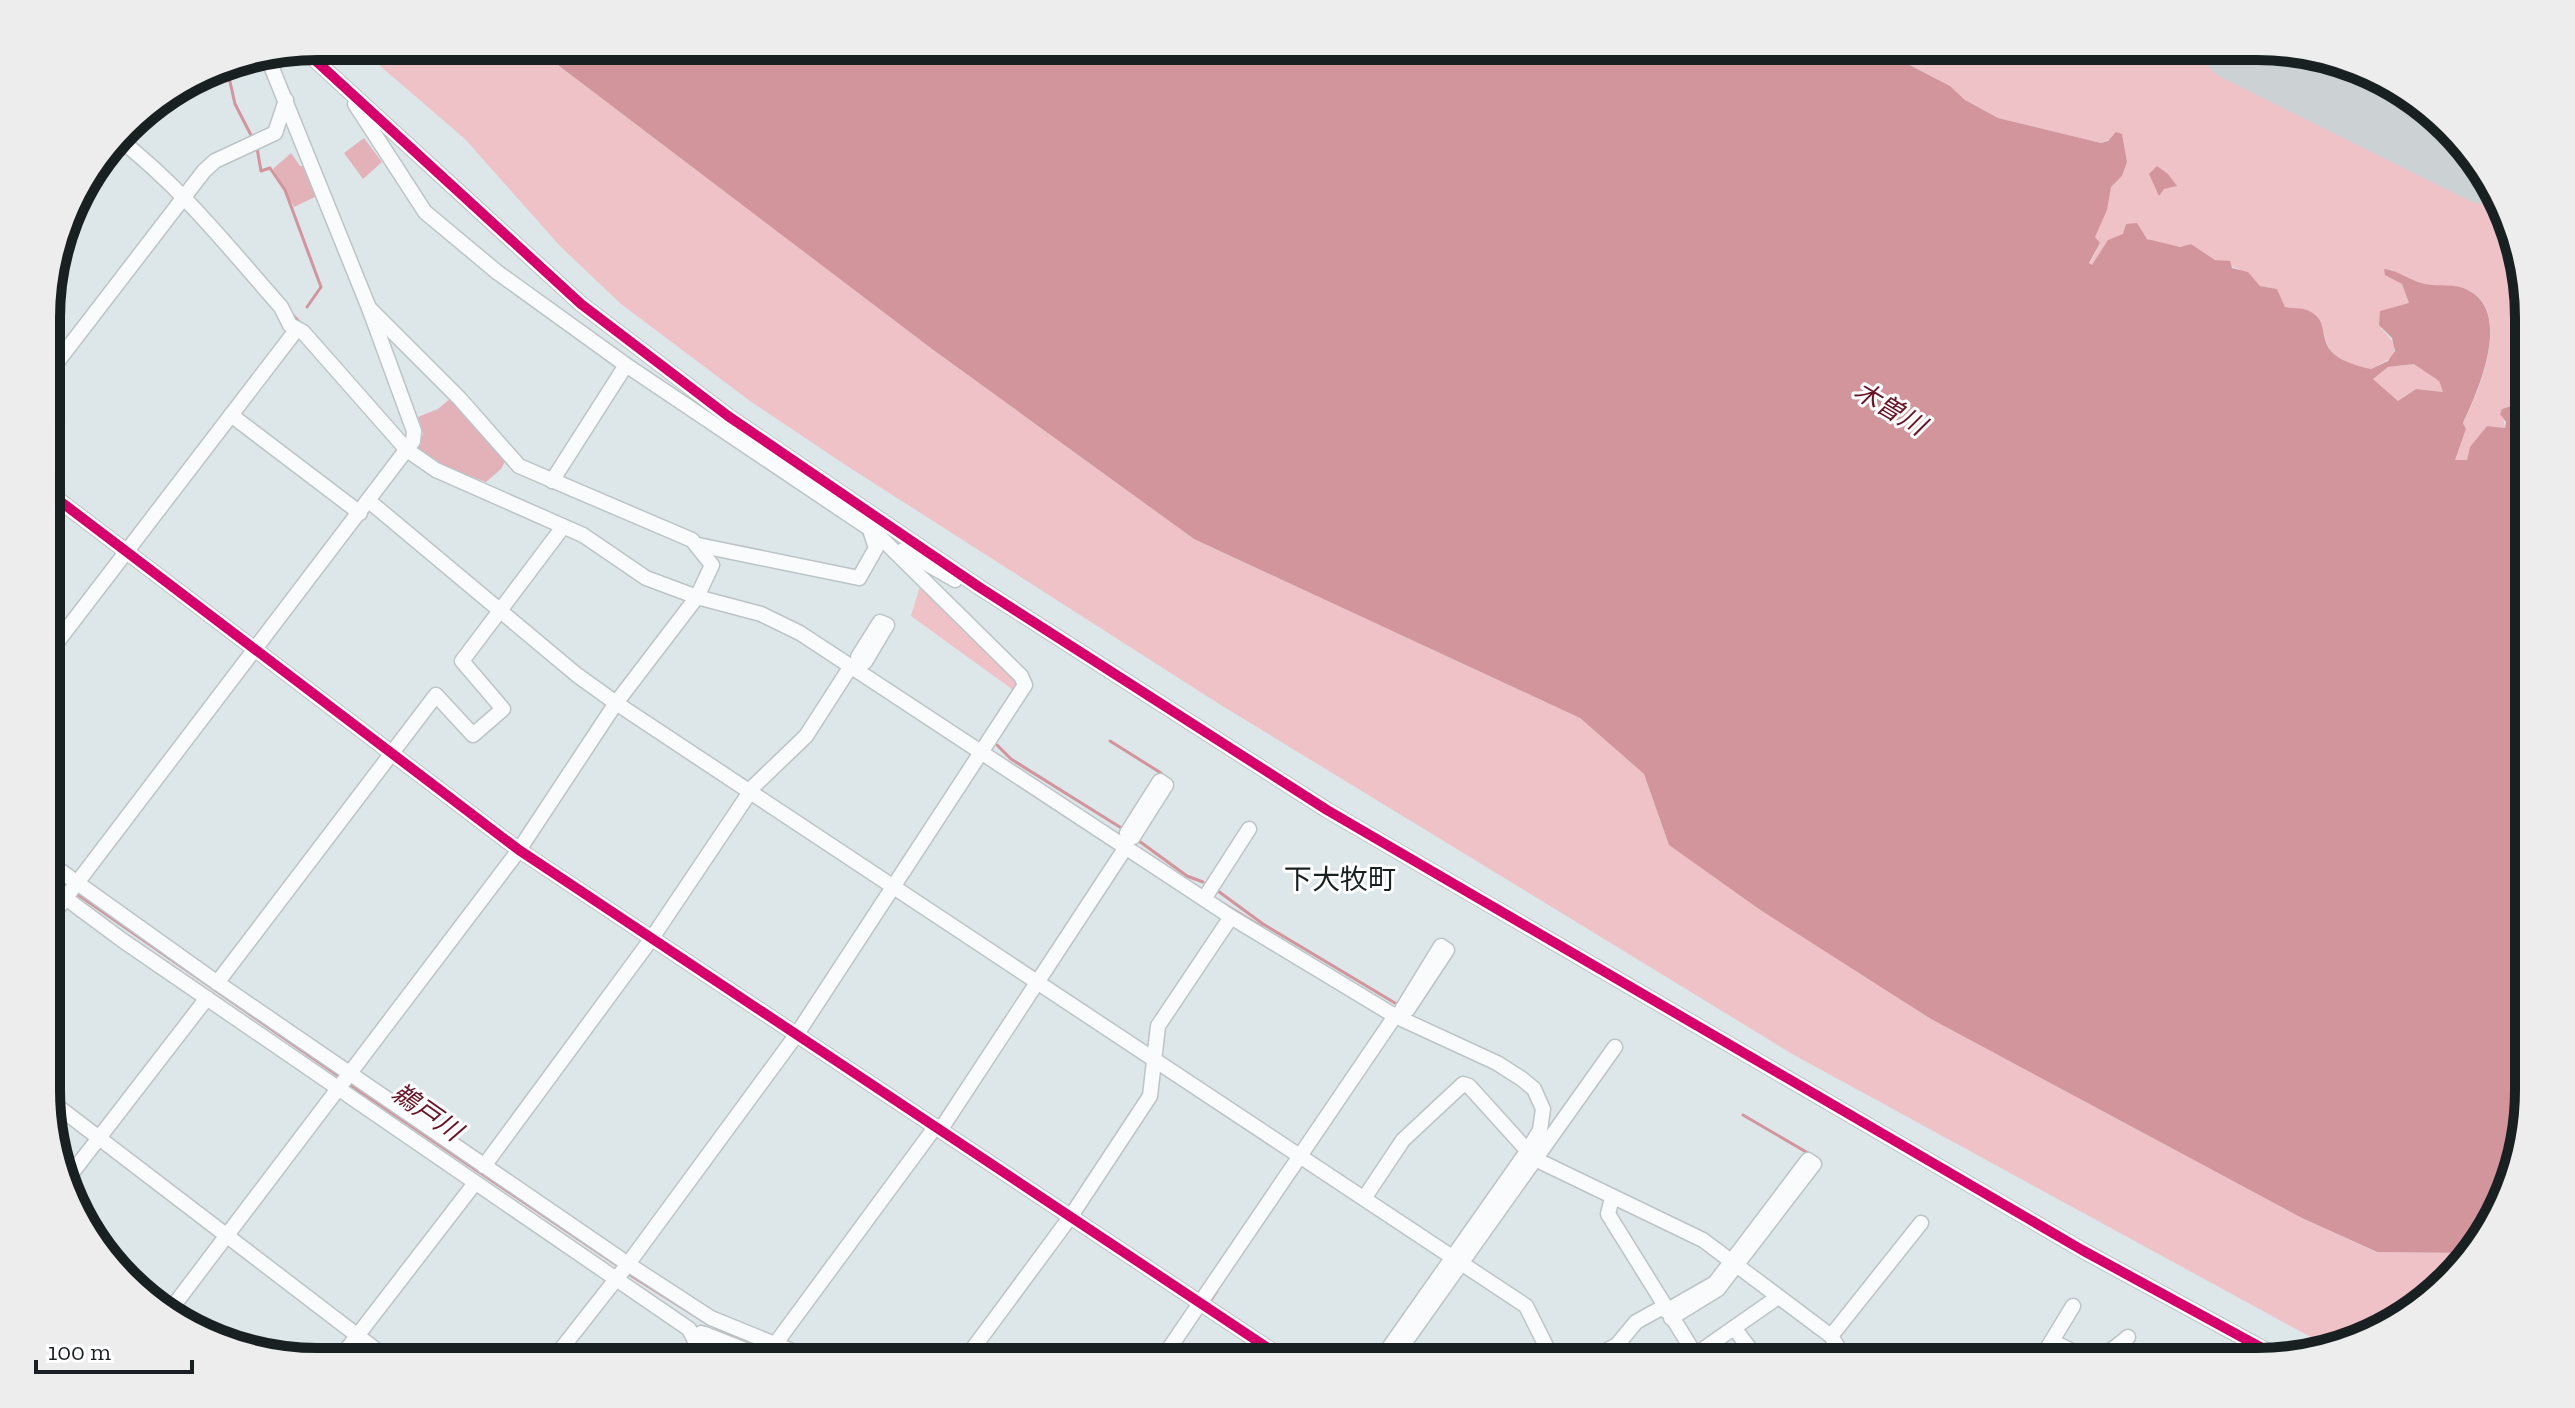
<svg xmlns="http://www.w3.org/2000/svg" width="2575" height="1408" font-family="'Zilla Slab','Noto Sans JP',serif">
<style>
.green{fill:#eec2c7}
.forest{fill:#e3b2b9}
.water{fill:#d3959c;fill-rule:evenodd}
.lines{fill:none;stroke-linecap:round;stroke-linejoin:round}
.stream{stroke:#d3959c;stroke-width:3}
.runway{stroke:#ccd2d4;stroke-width:70}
.minor-casing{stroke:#bcc4c7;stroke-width:17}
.minor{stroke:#fafbfc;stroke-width:14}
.cycleway-casing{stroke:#fff;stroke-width:15}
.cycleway{stroke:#d6006c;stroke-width:10}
.labels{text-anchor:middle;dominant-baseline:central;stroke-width:6;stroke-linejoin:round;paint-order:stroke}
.water-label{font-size:26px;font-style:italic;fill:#691326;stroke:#fff}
.quarter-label{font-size:28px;fill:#192022;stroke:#fff}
.rim{fill:none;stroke:#192022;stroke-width:10}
</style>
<rect width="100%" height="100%" fill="#dde6e9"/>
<!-- green -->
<g class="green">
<polygon points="357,46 472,46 498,65 550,59 932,349 1194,539 1580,718 1644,774 1669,845 1931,1019 2302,1218 2376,1252 2466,1253 2394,1325 2327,1346 1794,1055 1216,702 847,466 750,401 621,304 561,247 465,139"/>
<path d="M 1873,46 L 2258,46 L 2393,82 L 2483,167 L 2528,299 L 2528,415 L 2514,405 L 2502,409 L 2505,428 L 2487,426 L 2470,449 L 2467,460 L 2455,460 L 2466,429 L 2463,423 C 2479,392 2514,309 2466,289 C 2452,284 2437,288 2423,284 C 2412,281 2400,274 2390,269 L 2393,279 L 2402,284 L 2409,303 L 2381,328 L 2395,344 L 2393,357 L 2371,369 C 2352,365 2329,359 2325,337 C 2322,327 2322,323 2314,314 L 2285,307 L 2277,289 L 2260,286 L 2239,269 L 2215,260 L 2191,244 C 2179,251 2151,243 2141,234 C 2115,234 2104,244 2092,266 L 2089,264 L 2100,244 L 2095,237 L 2111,187 L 2122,176 L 2127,162 L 2122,134 L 2101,143 L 1998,118 L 1965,100 L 1950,86 Z"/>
<polygon points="2415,364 2439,381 2443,392 2416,389 2398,401 2373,379 2388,367"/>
<polygon points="922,579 1020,682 1016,692 911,616"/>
</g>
<!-- forest -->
<g class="forest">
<polygon points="364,138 382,162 363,179 344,153"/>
<polygon points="291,153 300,166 307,166 319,195 294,207 273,169"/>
<polygon points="452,397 507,458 501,469 486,482 440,465 418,452 416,448 423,434 418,417 438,409"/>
</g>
<!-- water -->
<g class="water">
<path d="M 472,46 L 1873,46 L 1950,86 L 1965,100 L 1998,118 L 2101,143 L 2108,141 L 2116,132 L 2122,134 L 2127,162 L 2122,176 L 2111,187 L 2107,210 L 2095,237 L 2100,243 L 2089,263 L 2092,265 L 2108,240 L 2123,234 L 2126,224 L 2137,223 L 2147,239 L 2180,247 L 2191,244 L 2215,260 L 2230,261 L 2232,268 L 2248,272 L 2260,286 L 2277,289 L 2285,307 C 2294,309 2303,307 2311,312 C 2323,319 2322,327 2325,339 C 2329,359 2354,365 2371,369 L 2388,361 L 2395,351 L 2392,338 L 2379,325 L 2380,311 L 2409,303 L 2402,284 L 2385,275 L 2384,269 C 2398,270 2410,281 2425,284 C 2439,287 2454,283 2468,290 C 2513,313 2478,391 2463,423 L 2466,429 L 2455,460 L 2467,460 L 2470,447 L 2487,426 L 2505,428 L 2506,422 L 2500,414 L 2502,409 L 2514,405 L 2528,415 L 2528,421 L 2520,429 L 2528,434 L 2528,1108 L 2493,1226 L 2466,1253 L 2377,1252 L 2302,1218 L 1931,1019 L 1759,909 L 1669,845 L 1644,774 L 1580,718 L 1194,539 L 932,349 L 550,59 L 498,65 ZM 2414,364 L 2439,381 L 2443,392 L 2416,389 L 2398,401 L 2373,379 L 2388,367 Z"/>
<polygon points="2157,166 2168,174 2177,186 2164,189 2159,196 2149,174"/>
</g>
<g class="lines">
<!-- stream -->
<g class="stream">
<polyline points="226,64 235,104 253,139"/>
<polyline points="257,148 261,171 270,168 285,190 321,287 307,307"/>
<polyline points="291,313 302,325"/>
<polyline points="1110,741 1161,773"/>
<polyline points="997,745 1011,759 1123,829"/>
<polyline points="1139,841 1187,876 1203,882"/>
<polyline points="48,873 67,888"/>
<polyline points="1218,891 1263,924 1395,1003"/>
<polyline points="77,894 340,1077"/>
<polyline points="1224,904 1262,927"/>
<polyline points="349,1084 621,1268"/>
<polyline points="1743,1115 1808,1153"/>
<polyline points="627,1273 708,1324"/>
<polyline points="1211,1300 1217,1291"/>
<polyline points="715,1327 796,1362"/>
</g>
<!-- runway -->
<polyline class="runway" points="2237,46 2484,169"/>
<!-- minor casing -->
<g class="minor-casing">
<g id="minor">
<polyline points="303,49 581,304 728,416 979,587 1327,810 2082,1250 2282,1359"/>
<polyline points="355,104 425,212 497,272 626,365 876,533 1021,676 1025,685 797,1034 628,1264 551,1362"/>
<path d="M 119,139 C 181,187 229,248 281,307 L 290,325 L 303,332 L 407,450 L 436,470 L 583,535 L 646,578 L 697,597 L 761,614 L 800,633 L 1204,899"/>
<polyline points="48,374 204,171 215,161 275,133 286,100"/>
<polyline points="231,415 360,513"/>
<polyline points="552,481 626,365"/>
<polyline points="48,492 519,850 1289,1362"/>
<polyline points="369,501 577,675 616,703 1526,1306 1554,1362"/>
<polyline points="698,545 859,578 876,548 871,533"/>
<polyline points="903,550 955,580"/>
<polyline points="48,654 297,329"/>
<polyline points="854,668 861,659 865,662 887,625 880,622 858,657 861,659"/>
<polyline points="1122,845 1129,836 1133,837 1166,785 1160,781 1127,833 1129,836"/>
<polyline points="48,862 209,977 628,1264 711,1318 819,1362"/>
<polyline points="48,885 122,940 689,1329 706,1362"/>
<polyline points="1231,917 1395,1016 1497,1063 1522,1079 1534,1089 1543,1109 1540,1130 1528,1150 1379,1362"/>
<polyline points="48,921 413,441 414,431 369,308 267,56"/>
<polyline points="217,983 436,695 473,735 503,709 462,661 563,527"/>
<polyline points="1397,1017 1403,1008 1408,1009 1447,950 1441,946 1403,1008"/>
<polyline points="48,1099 392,1362"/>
<polyline points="941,1129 1126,847"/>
<polyline points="484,1166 652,938 754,786 806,736 851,666"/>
<polyline points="68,1178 207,998"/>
<polyline points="1365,1197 1403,1140 1463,1084 1469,1086 1535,1159 1703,1240 1831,1336 1847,1362"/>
<polyline points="1612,1198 1608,1214 1695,1354"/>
<polyline points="171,1310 198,1330"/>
<polyline points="1666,1311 1715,1283 1808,1160 1814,1164 1718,1289 1671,1318"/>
<polyline points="168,1313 519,850 616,703 697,597 712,565 692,540 519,466 460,399 369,308"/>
<polyline points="1734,1328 1760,1362"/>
<polyline points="701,1333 718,1362"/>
<polyline points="705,1334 775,1362"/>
<polyline points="1831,1336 1921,1223"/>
<path d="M 2052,1341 C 2089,1360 2096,1365 2128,1337"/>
<polyline points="776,1343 936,1126"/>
<polyline points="337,1362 475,1183"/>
<polyline points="963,1362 1071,1216 1150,1096 1158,1026 1231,917 1204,899 1249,829"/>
<polyline points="1160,1362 1395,1016"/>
<polyline points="1391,1362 1615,1047"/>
<polyline points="1585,1362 1617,1345 1636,1322 1663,1307"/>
<polyline points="1685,1362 1778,1297"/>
<polyline points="2039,1362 2073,1306"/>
</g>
</g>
<!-- minor -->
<use href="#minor" class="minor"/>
<!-- cycleway casing -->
<g class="cycleway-casing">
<g id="cycleway">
<polyline points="303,49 581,304 728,416 979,587 1327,810 2082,1250 2282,1359"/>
<polyline points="48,492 519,850 1289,1362"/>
</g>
</g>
<!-- cycleway -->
<use href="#cycleway" class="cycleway"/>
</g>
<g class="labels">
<!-- water labels -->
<g class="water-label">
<text transform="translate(1890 408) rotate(31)">木曽川</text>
<text transform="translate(427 1112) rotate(35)">鵜戸川</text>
</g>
<!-- quarter labels -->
<g class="quarter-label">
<text x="1340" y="879">下大牧町</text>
</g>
</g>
<!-- crop -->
<path d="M0 0H2575V1408H0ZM318 60H2257A258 258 0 0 1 2515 318V1090A258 258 0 0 1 2257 1348H318A258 258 0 0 1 60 1090V318A258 258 0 0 1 318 60Z" fill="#ededed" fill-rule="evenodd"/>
<path class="rim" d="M318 60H2257A258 258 0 0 1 2515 318V1090A258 258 0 0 1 2257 1348H318A258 258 0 0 1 60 1090V318A258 258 0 0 1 318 60Z"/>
<!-- scale -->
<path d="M36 1360v12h156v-12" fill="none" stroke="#192022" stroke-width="4"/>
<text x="48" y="1360" font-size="24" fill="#192022" stroke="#ffffff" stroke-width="6" paint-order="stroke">100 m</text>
</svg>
